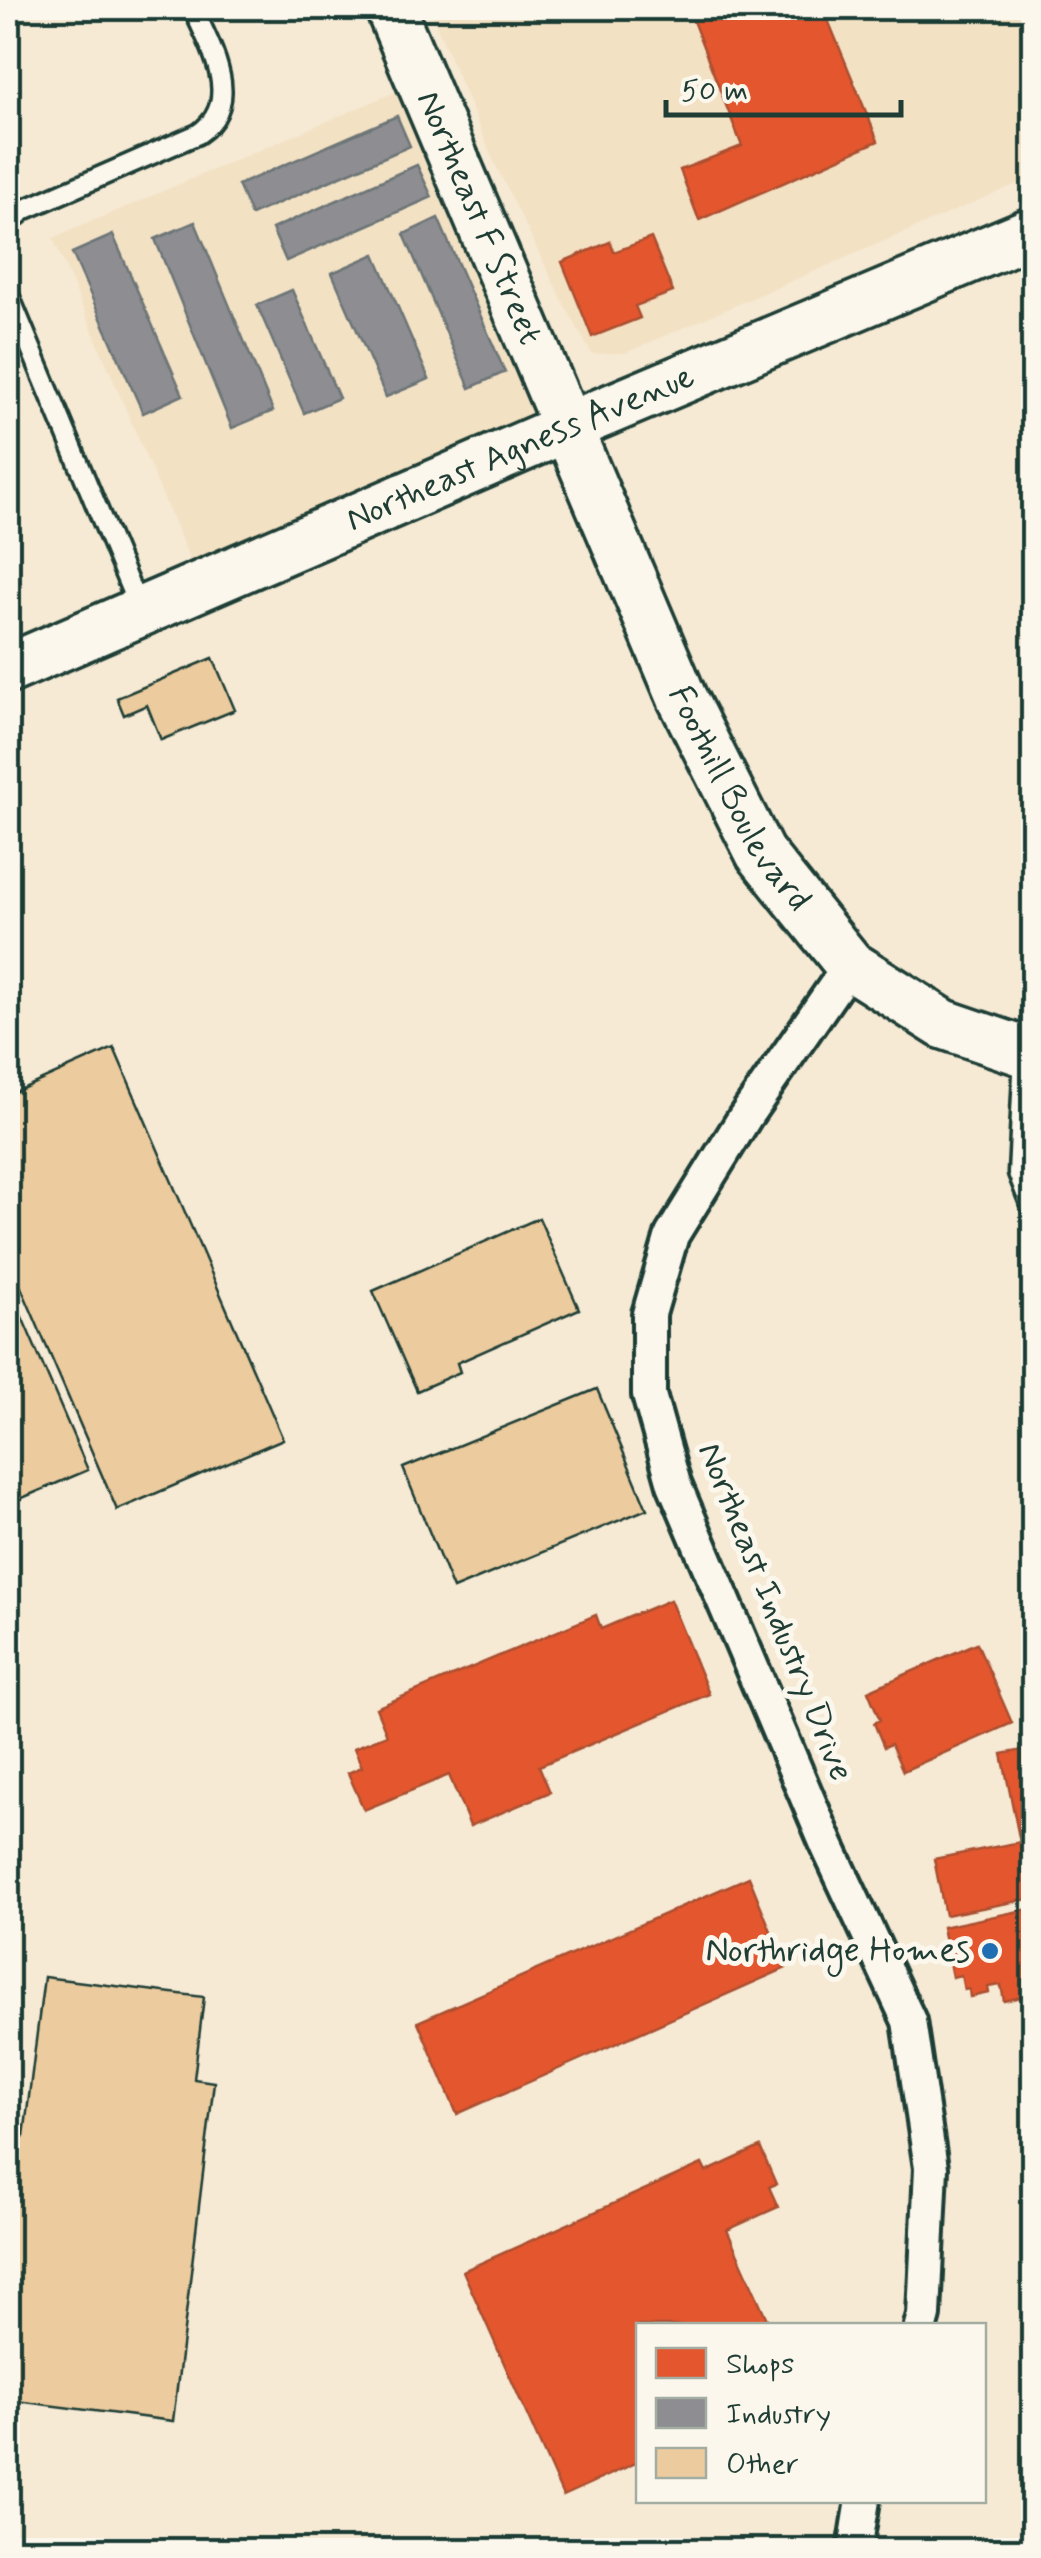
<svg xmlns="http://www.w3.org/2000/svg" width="1041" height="2558" font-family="Mynerve,sans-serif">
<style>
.built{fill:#f3e1c4}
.shops{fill:#e4572e;stroke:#a94f30;stroke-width:2.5}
.industry{fill:#8d8d92;stroke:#6c7576;stroke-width:2.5}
.building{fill:#eccb9e;stroke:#1f3d34;stroke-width:2.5}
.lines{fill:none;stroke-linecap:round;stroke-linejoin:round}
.lane-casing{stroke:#1f3d34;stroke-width:25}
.street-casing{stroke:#1f3d34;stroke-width:40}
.secondary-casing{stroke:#1f3d34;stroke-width:55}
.lane{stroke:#fbf7ec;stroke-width:18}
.street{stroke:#fbf7ec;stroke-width:32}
.secondary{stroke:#fbf7ec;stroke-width:48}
.poi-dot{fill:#1f6fb2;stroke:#fbf7ec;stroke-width:4}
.labels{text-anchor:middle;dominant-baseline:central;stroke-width:10;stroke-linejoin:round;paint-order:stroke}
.street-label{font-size:35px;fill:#1f3d34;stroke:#fbf7ec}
.poi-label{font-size:35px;fill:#1f3d34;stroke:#fbf7ec;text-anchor:end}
</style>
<rect width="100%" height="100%" fill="#f6ead5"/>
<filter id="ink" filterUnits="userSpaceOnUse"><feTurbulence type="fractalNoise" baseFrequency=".01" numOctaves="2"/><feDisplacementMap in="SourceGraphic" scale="20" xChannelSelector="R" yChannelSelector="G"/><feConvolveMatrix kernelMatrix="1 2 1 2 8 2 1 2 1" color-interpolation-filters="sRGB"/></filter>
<g filter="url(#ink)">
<!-- built -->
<g class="built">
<polygon points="429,8 1033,8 1033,177 625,353 592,354 565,306 493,160"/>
<polygon points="407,87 544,415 195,572 53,238"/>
</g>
<!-- shops -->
<g class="shops">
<polygon points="688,8 823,8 878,141 699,220 680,170 742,146"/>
<polygon points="651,238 673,292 635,306 640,318 592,337 562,262 610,242 614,252"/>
<polygon points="670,1600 709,1694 539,1766 550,1792 470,1826 449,1775 364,1810 348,1773 362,1767 354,1748 387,1735 376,1708 596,1615 601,1629"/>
<polygon points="977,1643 1012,1723 903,1771 891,1744 884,1747 874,1723 880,1720 868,1691"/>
<polygon points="1034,1748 1034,1898 945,1915 934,1859 1020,1842 1002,1754"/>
<polygon points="749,1877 786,1968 457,2114 418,2022"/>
<polygon points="1034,1908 1034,1994 1004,2001 1001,1985 988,1987 989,1993 970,1997 969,1989 964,1990 961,1975 952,1977 942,1927"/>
<polygon points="760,2147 776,2184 769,2187 778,2207 727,2230 770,2326 638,2326 638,2462 563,2496 463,2271 702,2164 706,2172"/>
</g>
<!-- industry -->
<g class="industry">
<polygon points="397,116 410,146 251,215 238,185"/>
<polygon points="417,165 432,197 286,261 272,229"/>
<polygon points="438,218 505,372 470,388 404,234"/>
<polygon points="195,222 273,411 232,428 155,239"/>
<polygon points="113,235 183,395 143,413 72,253"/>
<polygon points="375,254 429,379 386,397 332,273"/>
<polygon points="292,290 339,398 304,413 257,305"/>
</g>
<!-- building -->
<g class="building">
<polygon points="213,658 235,710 161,740 147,705 124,715 117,698"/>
<polygon points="114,1048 283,1439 117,1510 8,1257 8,1095"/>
<polygon points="539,1218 579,1309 457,1363 460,1372 417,1391 373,1291"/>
<polygon points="16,1303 88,1470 8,1504 8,1425 12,1423 8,1412 8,1307"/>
<polygon points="597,1389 647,1509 453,1589 403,1468"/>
<polygon points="44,1977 204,1997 194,2079 214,2082 173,2421 8,2400 8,2134 24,2136"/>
</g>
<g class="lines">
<!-- lane casing -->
<g class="lane-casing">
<g id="lane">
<path d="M 8,223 L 26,209 L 198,134 C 245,102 210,47 193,8"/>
<polyline points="8,293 140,611"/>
<polyline points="1024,1054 1018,1173 1034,1214"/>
</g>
</g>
<!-- street casing -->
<g class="street-casing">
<g id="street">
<polyline points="850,965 745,1117 672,1235 649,1314 649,1395 674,1484 828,1847 909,2021 931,2168 924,2315 921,2326"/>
<polyline points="855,2550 863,2500"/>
</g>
</g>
<!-- secondary casing -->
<g class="secondary-casing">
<g id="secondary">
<path id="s1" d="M 390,8 L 682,698 L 760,853 L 850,965 L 943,1024 L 1034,1055"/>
<path id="s2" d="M 8,669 L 568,427 L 1034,231"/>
</g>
</g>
<!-- lane -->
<use href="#lane" class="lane"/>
<!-- street -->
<use href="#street" class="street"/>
<!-- secondary -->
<use href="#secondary" class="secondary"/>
</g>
</g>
<!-- markers -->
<circle class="poi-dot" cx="990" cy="1951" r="10"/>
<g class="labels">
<!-- street labels -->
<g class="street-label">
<text stroke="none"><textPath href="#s1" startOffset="228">Northeast F Street</textPath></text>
<text stroke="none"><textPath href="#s2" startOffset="558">Northeast Agness Avenue</textPath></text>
<text stroke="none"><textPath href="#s1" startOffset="865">Foothill Boulevard</textPath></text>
<text transform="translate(775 1612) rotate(68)">Northeast Industry Drive</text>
</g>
<!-- poi labels -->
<g class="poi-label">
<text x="970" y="1951">Northridge Homes</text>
</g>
</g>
<!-- margin -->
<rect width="1041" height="2558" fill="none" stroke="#fbf7ec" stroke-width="40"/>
<rect x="20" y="20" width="1001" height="2518" fill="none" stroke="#1f3d34" stroke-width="4" filter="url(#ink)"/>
<!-- legend -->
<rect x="636" y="2323" width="350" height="180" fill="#fbf7ec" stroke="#a3ada2" stroke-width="2.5"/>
<rect x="656" y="2348" width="50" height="30" fill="#e4572e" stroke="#a3ada2" stroke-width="2.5"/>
<text x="726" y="2373" font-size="30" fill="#1f3d34">Shops</text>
<rect x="656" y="2398" width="50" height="30" fill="#8d8d92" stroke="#a3ada2" stroke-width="2.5"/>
<text x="726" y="2423" font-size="30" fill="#1f3d34">Industry</text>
<rect x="656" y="2448" width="50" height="30" fill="#eccb9e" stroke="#a3ada2" stroke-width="2.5"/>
<text x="726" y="2473" font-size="30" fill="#1f3d34">Other</text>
<!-- scale -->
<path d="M666 100v15h235v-15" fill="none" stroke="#1f3d34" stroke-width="5"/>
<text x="681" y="100" font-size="30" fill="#1f3d34" stroke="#fbf7ec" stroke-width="8" paint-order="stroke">50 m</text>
</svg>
